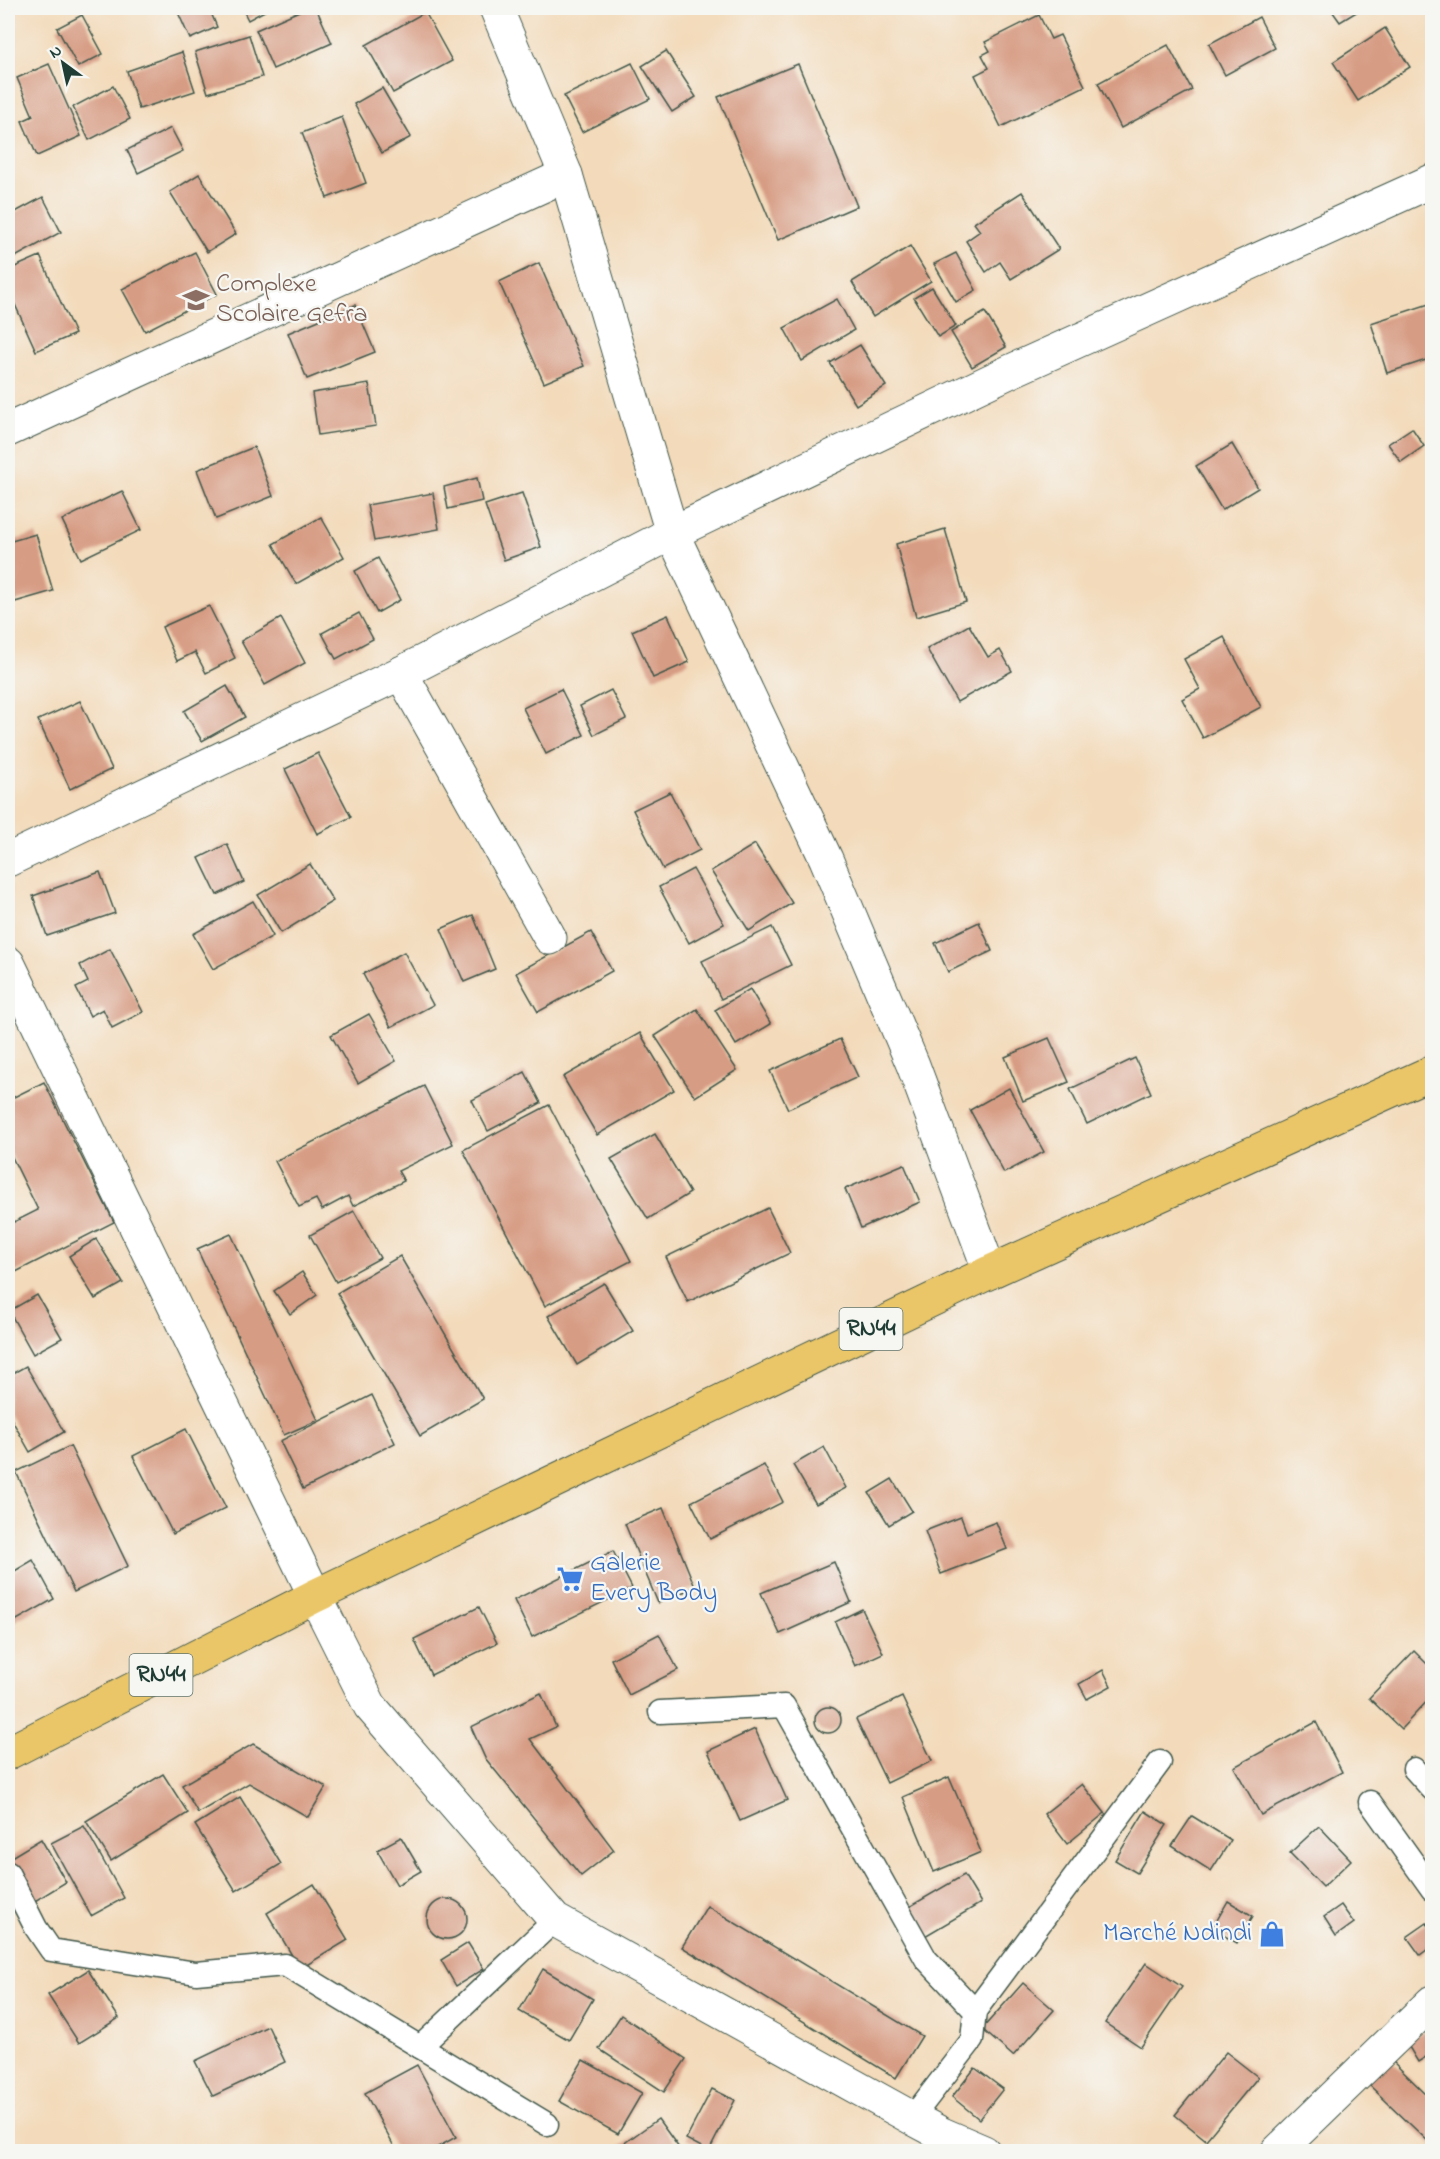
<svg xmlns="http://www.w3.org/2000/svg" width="1440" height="2159" font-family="'Indie Flower',sans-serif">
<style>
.building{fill:#d79c84}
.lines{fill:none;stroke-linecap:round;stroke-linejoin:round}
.service-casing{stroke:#3f5548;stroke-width:25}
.minor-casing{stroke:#3f5548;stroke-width:35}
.tertiary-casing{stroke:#3f5548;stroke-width:35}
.primary-casing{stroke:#3f5548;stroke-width:35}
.service{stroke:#fff;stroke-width:22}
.minor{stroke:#fff;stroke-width:33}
.tertiary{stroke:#fff;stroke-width:33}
.primary{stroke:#eac669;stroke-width:33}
.labels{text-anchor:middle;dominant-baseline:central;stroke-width:4.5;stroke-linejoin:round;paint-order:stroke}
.shield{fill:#f6f6f2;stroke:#60746d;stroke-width:1.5}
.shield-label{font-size:24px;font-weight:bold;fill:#1f3d34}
.education-label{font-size:26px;fill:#785e54;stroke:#f6f6f2;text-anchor:start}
.shop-label{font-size:26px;fill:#366cbe;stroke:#f6f6f2;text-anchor:start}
</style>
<rect width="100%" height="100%" fill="#f6f6f2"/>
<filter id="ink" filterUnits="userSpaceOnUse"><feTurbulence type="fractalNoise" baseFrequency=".0167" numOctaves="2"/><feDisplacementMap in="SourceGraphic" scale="12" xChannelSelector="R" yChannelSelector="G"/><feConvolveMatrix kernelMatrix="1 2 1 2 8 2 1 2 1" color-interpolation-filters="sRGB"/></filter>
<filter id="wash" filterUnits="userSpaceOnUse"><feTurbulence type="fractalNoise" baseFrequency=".008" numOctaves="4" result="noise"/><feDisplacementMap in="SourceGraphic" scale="24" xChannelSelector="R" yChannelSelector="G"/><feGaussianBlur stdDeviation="1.35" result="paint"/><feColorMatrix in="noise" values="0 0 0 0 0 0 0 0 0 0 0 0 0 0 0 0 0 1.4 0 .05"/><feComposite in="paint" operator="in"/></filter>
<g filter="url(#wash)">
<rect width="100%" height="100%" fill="#f3daba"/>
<g id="blocks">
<!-- building -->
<g class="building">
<polygon points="176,8 209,8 217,27 190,39"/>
<polygon points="242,8 270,8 248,20"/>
<polygon points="306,8 316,8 332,43 273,69 256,30"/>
<polygon points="1330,8 1363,8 1340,22"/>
<polygon points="425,12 452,61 393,93 366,45"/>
<polygon points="82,15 103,54 78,67 57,28"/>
<polygon points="1039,15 1051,39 1060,35 1085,86 1001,127 975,75 989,68 982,55 990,51 985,42"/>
<polygon points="1259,17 1275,48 1225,75 1209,44"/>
<polygon points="1385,28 1410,67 1358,101 1333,62"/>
<polygon points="249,35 262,77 208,93 195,52"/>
<polygon points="1168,45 1192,90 1121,128 1098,83"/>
<polygon points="666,51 696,97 672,112 642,66"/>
<polygon points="182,52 195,91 139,109 127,71"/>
<polygon points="632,63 650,99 582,132 564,96"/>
<polygon points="49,64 81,136 37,156 22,121 33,116 17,78"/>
<polygon points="798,64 857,206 778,240 718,97"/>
<polygon points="113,86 130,119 89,140 73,107"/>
<polygon points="382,88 411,137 382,153 354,104"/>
<polygon points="342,117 366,183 327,198 302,133"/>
<polygon points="171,128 183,151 138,173 127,150"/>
<polygon points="199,174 236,234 207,252 170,192"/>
<polygon points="1022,192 1059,249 1011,279 1000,262 986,272 966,241 980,231 974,223"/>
<polygon points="43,197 61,232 8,261 8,216"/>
<polygon points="910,246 931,281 873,317 852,282"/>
<polygon points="195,252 217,294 145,331 122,289"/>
<polygon points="956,253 976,290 956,302 934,264"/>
<polygon points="40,256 75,334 36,351 8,289 8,270"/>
<polygon points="539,263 584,366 544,383 499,282"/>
<polygon points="932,287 956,326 938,337 914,298"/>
<polygon points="837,299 854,330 802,361 784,328"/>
<polygon points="1432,303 1432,358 1387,373 1371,323"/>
<polygon points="355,305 375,352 307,379 288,333"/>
<polygon points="985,312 1006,347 972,367 951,332"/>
<polygon points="860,345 886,386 856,405 830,363"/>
<polygon points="369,384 376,426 318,435 312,393"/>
<polygon points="1412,428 1424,446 1401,462 1388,444"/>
<polygon points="1232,444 1258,488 1222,510 1196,466"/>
<polygon points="254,447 273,496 216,519 197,470"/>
<polygon points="477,478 482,501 448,509 444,487"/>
<polygon points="122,491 141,530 81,559 62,520"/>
<polygon points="433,493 439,529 374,541 367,505"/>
<polygon points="522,493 541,547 504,560 485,505"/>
<polygon points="321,517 344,557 296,584 273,544"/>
<polygon points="945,529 966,602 916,617 896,544"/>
<polygon points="36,534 53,591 15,602 8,579 8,542"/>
<polygon points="378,558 400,600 377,613 355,571"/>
<polygon points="209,606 235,658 206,673 195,652 177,661 162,627"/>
<polygon points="359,613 373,639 336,659 322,633"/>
<polygon points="668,615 689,662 653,678 632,631"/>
<polygon points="281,618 305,663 265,685 241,641"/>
<polygon points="969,625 988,657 1000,650 1012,671 957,702 927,649"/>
<polygon points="1224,637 1261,707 1203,738 1182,699 1200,689 1184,659"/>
<polygon points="227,686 245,717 202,741 184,711"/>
<polygon points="561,689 584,735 546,754 523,708"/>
<polygon points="611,690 626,719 594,735 580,706"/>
<polygon points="80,701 112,769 70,789 38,720"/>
<polygon points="318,753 351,817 317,834 285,769"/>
<polygon points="670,792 700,850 663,869 633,810"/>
<polygon points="227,844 244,882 217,895 199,858"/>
<polygon points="755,844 792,903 749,931 711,871"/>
<polygon points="310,864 333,901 281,933 258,895"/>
<polygon points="693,869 724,924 689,943 659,887"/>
<polygon points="100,872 115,913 47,936 33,896"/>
<polygon points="253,901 273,936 213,969 193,934"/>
<polygon points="473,915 495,969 464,982 441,929"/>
<polygon points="979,922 992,951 948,972 935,943"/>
<polygon points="772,927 791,965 721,999 702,961"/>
<polygon points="591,932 612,971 538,1012 516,973"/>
<polygon points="110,949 143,1012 112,1028 103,1009 90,1016 76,988 88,982 80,965"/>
<polygon points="404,952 433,1005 391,1027 363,974"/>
<polygon points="750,989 771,1024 736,1045 715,1010"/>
<polygon points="697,1009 737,1070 695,1097 655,1036"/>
<polygon points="369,1014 396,1061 358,1083 331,1035"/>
<polygon points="640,1033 674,1090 597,1135 563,1077"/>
<polygon points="1049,1038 1069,1082 1023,1101 1005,1057"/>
<polygon points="840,1039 858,1077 788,1109 770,1071"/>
<polygon points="1135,1058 1151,1093 1087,1124 1070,1089"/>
<polygon points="525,1072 541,1103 488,1131 472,1100"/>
<polygon points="44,1082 114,1222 8,1276 8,1225 38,1210 8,1149 8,1100"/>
<polygon points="424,1086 453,1144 398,1171 404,1181 353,1206 348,1196 322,1210 316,1199 299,1207 275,1161"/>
<polygon points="1009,1088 1044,1152 1004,1173 970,1110"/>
<polygon points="549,1105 631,1261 545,1306 463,1150"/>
<polygon points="655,1134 690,1193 648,1219 611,1159"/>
<polygon points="904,1164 920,1202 861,1228 845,1189"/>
<polygon points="768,1208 790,1253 688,1302 666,1257"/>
<polygon points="354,1211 380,1258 336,1282 310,1235"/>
<polygon points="231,1234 318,1420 284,1435 197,1249"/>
<polygon points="96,1239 123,1283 95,1299 69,1256"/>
<polygon points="400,1256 483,1399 420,1436 337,1293"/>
<polygon points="302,1272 317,1295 290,1314 274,1291"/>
<polygon points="604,1283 633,1331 577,1365 548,1316"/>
<polygon points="37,1295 62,1338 33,1354 9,1311"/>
<polygon points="26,1366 64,1432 30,1452 8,1413 8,1376"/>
<polygon points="372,1395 395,1443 303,1489 280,1441"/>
<polygon points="186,1429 226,1508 173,1534 133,1456"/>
<polygon points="70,1446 128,1566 74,1592 16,1472"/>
<polygon points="824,1447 846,1488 816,1504 793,1465"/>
<polygon points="764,1465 783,1502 710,1539 691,1502"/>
<polygon points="892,1479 912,1511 889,1525 869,1493"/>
<polygon points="663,1508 695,1587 658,1603 625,1524"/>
<polygon points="961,1517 967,1533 996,1522 1007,1549 941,1574 925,1531"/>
<polygon points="613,1551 632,1588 532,1637 514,1600"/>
<polygon points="33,1560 54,1599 8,1625 8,1575"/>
<polygon points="834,1562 851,1602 780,1634 761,1593"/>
<polygon points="479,1607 497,1643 431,1675 414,1639"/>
<polygon points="862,1609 883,1653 855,1666 835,1622"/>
<polygon points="659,1634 678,1670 629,1695 611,1659"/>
<polygon points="1414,1651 1432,1669 1432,1696 1401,1729 1369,1698"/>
<polygon points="1103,1670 1111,1686 1087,1699 1079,1684"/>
<polygon points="541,1693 556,1727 530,1739 614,1850 581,1876 485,1758 471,1727"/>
<polygon points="902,1697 932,1761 887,1783 856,1719"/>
<circle cx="828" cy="1720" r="13"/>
<polygon points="1316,1722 1342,1772 1261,1815 1234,1767"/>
<polygon points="755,1729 787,1800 740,1821 708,1751"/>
<polygon points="253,1744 326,1787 308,1817 249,1783 198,1813 182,1785"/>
<polygon points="163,1774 188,1813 111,1861 86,1821"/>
<polygon points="949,1777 981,1852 934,1872 903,1797"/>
<polygon points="1082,1784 1105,1813 1067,1844 1044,1814"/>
<polygon points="240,1797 281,1864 236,1891 195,1825"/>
<polygon points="1145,1811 1167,1825 1137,1873 1115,1860"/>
<polygon points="1192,1816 1231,1840 1211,1871 1172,1846"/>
<polygon points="84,1826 124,1898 91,1916 51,1843"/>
<polygon points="1319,1826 1351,1860 1323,1887 1290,1853"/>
<polygon points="401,1837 421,1871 397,1885 377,1850"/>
<polygon points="41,1839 66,1882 30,1904 8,1866 8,1859"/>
<polygon points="964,1875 981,1903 925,1936 909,1907"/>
<polygon points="314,1884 348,1940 300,1969 267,1913"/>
<circle cx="447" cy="1919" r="20"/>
<polygon points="1228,1901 1253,1916 1237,1943 1212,1929"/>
<polygon points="1341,1905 1354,1923 1336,1936 1324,1917"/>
<polygon points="707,1906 922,2036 896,2078 682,1947"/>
<polygon points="1427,1923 1432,1931 1432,1946 1420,1955 1407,1937"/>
<polygon points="468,1943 484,1969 456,1986 441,1960"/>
<polygon points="1146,1963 1182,1987 1141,2047 1105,2023"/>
<polygon points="543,1969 593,1999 569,2040 519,2011"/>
<polygon points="88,1970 119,2018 79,2043 48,1995"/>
<polygon points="1023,1983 1054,2010 1013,2056 982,2029"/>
<polygon points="621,2015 686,2059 664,2092 599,2049"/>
<polygon points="268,2026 285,2062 213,2096 195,2061"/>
<polygon points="1432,2026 1432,2053 1418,2062 1406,2042"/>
<polygon points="1226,2052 1258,2077 1206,2140 1175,2115"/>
<polygon points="1389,2058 1432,2100 1432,2145 1366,2082"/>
<polygon points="583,2060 642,2093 618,2134 559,2101"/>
<polygon points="417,2065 456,2137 429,2152 397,2152 365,2093"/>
<polygon points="975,2068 1003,2089 979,2119 952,2097"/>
<polygon points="712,2089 735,2100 709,2151 686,2139"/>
<polygon points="658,2119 679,2148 675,2152 612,2152"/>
</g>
</g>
</g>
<g filter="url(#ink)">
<use href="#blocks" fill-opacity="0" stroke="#3f5548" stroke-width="1.5"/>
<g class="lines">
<!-- service casing -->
<g class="service-casing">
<g id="service">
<polyline points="660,1712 784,1706 926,1959 975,2011 972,2040 912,2118"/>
<polyline points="1414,1769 1432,1789"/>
<polyline points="1370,1802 1432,1889"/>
<polyline points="8,1873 36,1928 51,1950 196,1973 285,1965 547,2124"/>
<polyline points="975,2011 1160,1762"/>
<polyline points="420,2047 555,1920"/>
</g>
</g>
<!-- minor casing -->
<g class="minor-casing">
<g id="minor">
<polyline points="496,8 566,175 672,533 826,859 913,1065 990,1272"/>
<polyline points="8,430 566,175"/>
<polyline points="401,673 550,938"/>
<polyline points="8,860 401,673 672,533 1011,371 1432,181"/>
<polyline points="8,963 315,1596"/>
<polyline points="1277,2152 1432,2002"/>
</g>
</g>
<!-- tertiary casing -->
<g class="tertiary-casing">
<polyline id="tertiary" points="315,1596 370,1706 555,1920 912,2118 942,2134 984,2152"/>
</g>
<!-- primary casing -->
<g class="primary-casing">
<polyline id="primary" points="8,1753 315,1596 990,1272 1432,1072"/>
</g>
<!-- service -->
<use href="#service" class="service"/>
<!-- minor -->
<use href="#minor" class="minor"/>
<!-- tertiary -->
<use href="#tertiary" class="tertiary"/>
<!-- primary -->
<use href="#primary" class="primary"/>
</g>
</g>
<!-- icons -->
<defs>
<g id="school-bare" transform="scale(2.07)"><path d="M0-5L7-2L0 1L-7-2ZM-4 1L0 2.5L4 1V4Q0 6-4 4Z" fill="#8d6e63" stroke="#f6f6f2" stroke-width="2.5" paint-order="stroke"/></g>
<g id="supermarket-bare" transform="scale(2.07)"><path d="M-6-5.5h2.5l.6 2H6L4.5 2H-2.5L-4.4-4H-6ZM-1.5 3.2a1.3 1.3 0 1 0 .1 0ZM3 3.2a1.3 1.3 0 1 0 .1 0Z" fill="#3f7fe0" stroke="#f6f6f2" stroke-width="2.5" paint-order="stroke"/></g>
<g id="shop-bare" transform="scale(2.07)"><path d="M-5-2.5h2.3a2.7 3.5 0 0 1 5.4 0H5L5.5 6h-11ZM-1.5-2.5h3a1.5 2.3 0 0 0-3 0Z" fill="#3f7fe0" stroke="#f6f6f2" stroke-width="2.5" paint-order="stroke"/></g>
</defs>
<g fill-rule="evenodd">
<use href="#school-bare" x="196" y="300"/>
<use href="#supermarket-bare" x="570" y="1579"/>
<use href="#shop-bare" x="1272" y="1934"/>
</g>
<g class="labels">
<!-- shield labels -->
<g class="shield">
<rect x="839.5" y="1308" width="63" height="42" rx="4.5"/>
<rect x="129.5" y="1654" width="63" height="42" rx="4.5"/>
</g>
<g class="shield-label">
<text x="871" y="1329">RN44</text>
<text x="161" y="1675">RN44</text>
</g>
<!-- education labels -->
<g class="education-label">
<text x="216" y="285">Complexe<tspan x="216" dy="30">Scolaire Gefra</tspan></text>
</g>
<!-- shop labels -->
<g class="shop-label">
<text x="590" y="1564">Galerie<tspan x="590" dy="30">Every Body</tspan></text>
<text x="1252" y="1934" text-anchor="end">Marché Ndindi</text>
</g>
</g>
<!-- margin -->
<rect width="1440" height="2159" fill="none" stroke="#f6f6f2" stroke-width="30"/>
<!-- north arrow -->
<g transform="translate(63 63) rotate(327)" stroke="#f6f6f2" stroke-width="4.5" paint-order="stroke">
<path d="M0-4.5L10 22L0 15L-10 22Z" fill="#1f3d34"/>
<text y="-9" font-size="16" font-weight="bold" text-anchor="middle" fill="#1f3d34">N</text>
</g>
</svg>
